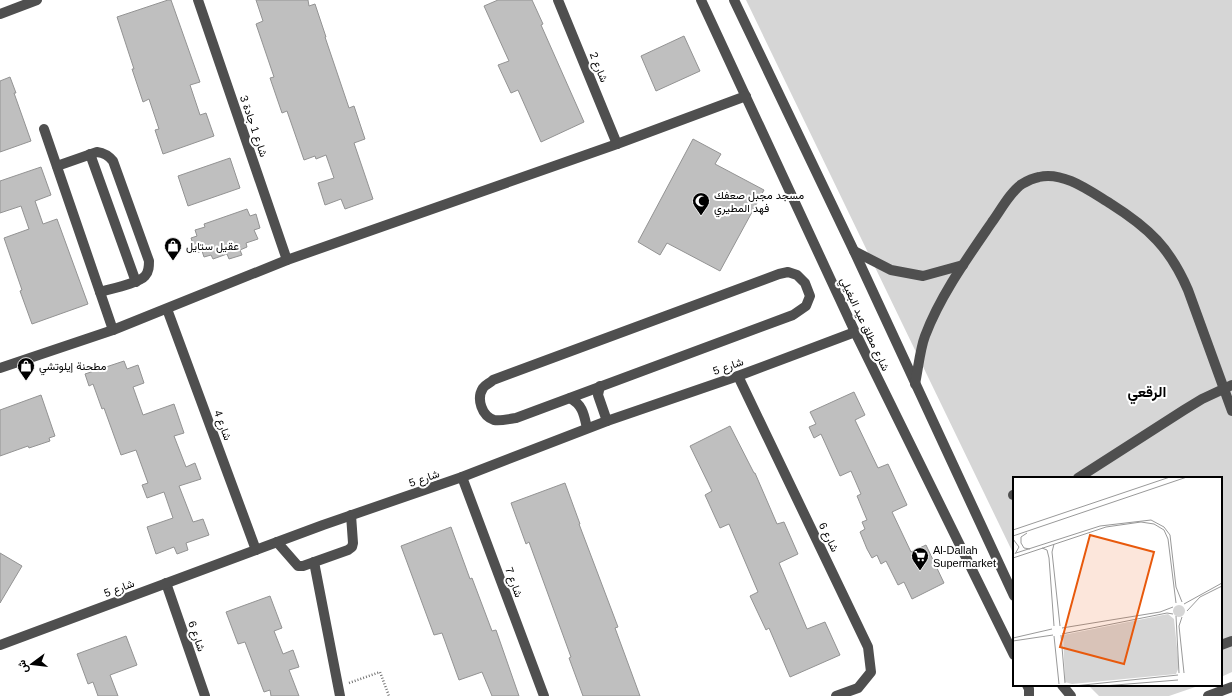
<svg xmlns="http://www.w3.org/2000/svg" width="1232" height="696" font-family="Arial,Vazirmatn,sans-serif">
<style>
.green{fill:#d6d6d6}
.building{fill:#bfbfbf;stroke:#939393}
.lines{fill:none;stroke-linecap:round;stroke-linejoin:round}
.path{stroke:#717171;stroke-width:2.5;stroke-dasharray:1 2;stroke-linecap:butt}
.minor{stroke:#4f4f4f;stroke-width:10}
.labels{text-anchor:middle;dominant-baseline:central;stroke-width:4;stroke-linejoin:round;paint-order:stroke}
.street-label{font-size:11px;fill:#000;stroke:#fff}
.poi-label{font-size:11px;fill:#000;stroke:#fff;text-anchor:start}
.district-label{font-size:15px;font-weight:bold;fill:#000;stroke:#fff}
.inset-road{fill:none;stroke:#999;stroke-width:1}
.view{fill:#e8590c;fill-opacity:0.15;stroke:#e8590c;stroke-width:2}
.inset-edge{fill:none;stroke:#000;stroke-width:2}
</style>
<rect width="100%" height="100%" fill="#fff"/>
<!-- green -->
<g class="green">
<polygon points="746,0 1232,0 1232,672 1221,677 1221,478 1014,478 1014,555"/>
<polygon points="1088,685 1201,685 1169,696 1099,696"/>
</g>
<!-- building -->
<g class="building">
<polygon points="168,0 171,0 200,82 190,85 200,115 206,113 214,136 163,154 155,130 159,129 149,99 143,102 132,69 134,69 117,17"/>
<polygon points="256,0 308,0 309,6 315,4 326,37 325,37 349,108 354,106 365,139 354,143 373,199 345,209 341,199 325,205 318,183 334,178 326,155 316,159 315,156 304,160 287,111 282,113 270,78 274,77 256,24 263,21"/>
<polygon points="498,0 532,0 543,24 541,25 584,122 541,142 518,90 511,93 498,65 509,61 484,6"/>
<polygon points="684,36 700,71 656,91 641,56"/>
<polygon points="10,77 16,93 14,93 31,141 0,152 0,81"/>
<polygon points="693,139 721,154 715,164 764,190 720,271 667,243 660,255 638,242"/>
<polygon points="230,158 240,188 188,206 178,176"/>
<polygon points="41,167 51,195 35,201 43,224 57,219 88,304 32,324 20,291 22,290 4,238 29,229 21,206 0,213 0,181"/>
<polygon points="247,209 250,216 256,214 260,228 254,230 258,239 246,243 247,247 240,250 242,255 229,259 227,254 213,259 211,255 204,257 202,251 196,253 191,238 197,236 195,230 205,227 204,224"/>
<polygon points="124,361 127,369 138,365 144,383 133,387 143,415 174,404 184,433 174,436 186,467 195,463 201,479 179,486 193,522 203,519 209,535 186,543 188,550 177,554 174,547 156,554 147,527 173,518 164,492 147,498 142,485 148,483 136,450 121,455 104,408 102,409 93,384 89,386 85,374"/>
<polygon points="854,392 865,415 855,420 878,468 888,464 907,505 892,512 911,552 926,545 944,583 912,599 904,582 898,585 886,561 881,564 877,555 872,558 867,549 860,532 865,529 862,522 867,520 857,496 861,494 851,471 840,476 821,434 814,438 809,427 816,424 810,412"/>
<polygon points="41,395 55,436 49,438 50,441 29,448 28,446 0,456 0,410"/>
<polygon points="730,426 754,473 755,473 777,524 784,522 798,554 779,563 807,629 825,622 840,655 790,677 769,628 766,630 750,596 758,592 729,524 720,528 705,495 712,491 690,446"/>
<polygon points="565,483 580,524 579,524 618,627 615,628 640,696 583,696 569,658 571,657 529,542 526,544 511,503"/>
<polygon points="451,527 470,579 472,578 492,631 496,630 519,696 492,696 482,672 459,680 442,633 434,635 401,546"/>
<polygon points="0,553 22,566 0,603"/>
<polygon points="270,596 282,628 274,631 283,654 293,650 299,667 289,670 299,696 271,696 270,690 264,692 245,642 238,644 226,612"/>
<polygon points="126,636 137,665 110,675 118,696 98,696 93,682 88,684 77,654"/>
</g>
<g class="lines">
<!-- path -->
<polyline class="path" points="349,683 380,672 389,696"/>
<!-- minor -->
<g class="minor">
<polyline points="198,0 287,260"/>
<polyline points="558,0 617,144"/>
<polyline points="701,0 855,332 1014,655"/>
<polyline points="734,0 854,251 1014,596"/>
<polyline points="0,14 37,0"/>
<polyline points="44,129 113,330"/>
<polyline points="90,154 136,282"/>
<path d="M 57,166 L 97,152 C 104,153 108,155 113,161 L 149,261 C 149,266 149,272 145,276 C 139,283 110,289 100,292"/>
<polyline points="854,251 891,270 923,276 963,265"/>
<path d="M 788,272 L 797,275 L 805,283 L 810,296 L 806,306 L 793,315 L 516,418 C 509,419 501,421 494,420 C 482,416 476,399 483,388 C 485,385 490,383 493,380 L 779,274 Z"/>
<polyline points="167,309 256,550"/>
<polyline points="0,368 113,330 287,260 617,144 746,96"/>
<polyline points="738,376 868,647 871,672 858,688 836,696"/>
<path d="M 915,384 C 918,370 920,349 925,336 C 940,296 968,257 992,222 C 1000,211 1011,191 1022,184 C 1027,181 1034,178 1039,177 C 1064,171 1091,192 1111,204 C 1149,228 1170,248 1188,290 L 1232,411"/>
<polyline points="600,386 598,395 607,421"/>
<path d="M 570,398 C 583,405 584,415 587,428"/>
<polyline points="462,477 544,696"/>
<polyline points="1078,478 1184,410 1202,399 1232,385"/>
<polyline points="1013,495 1014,495"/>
<polyline points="277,542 298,566 303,566 348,550 352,547 353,543 351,515"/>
<polyline points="314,562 340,696"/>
<polyline points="166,583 205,696"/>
<polyline points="0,645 323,525 462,477 607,421 738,376 855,332"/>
<polyline points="1221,645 1232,641"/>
<polyline points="1027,685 1029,689 1029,696"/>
<polyline points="1062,685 1071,696"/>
<polyline points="1208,696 1232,687"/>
</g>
</g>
<!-- icons -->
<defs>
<g id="mosque-pin" transform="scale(0.9)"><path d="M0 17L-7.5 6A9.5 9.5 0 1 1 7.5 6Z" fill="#000" stroke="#fff"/><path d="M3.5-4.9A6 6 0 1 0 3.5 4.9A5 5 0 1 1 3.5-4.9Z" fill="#fff"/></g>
<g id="shop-pin" transform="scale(0.9)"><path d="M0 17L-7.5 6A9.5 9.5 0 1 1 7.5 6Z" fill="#000" stroke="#fff"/><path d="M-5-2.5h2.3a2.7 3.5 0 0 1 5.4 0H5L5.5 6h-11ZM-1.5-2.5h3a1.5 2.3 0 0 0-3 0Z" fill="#fff"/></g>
<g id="supermarket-pin" transform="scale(0.9)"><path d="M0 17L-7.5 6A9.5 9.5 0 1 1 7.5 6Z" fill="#000" stroke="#fff"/><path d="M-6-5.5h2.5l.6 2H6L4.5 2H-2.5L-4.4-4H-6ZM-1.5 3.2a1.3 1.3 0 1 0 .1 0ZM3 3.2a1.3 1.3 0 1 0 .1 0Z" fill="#fff"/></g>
</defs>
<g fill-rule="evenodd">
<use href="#mosque-pin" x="701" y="201"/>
<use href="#shop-pin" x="173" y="246"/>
<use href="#shop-pin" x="26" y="366"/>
<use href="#supermarket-pin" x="920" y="556"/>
</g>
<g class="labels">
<!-- street labels -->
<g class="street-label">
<text transform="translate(599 67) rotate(68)">شارع 2</text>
<text transform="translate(254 126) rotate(71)">شارع 1 جادة 3</text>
<text transform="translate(865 324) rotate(65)">شارع مطلق عيد البغيلي</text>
<text transform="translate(728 366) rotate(-19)">شارع 5</text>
<text transform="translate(223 425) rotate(70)">شارع 4</text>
<text transform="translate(424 478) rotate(-19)">شارع 5</text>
<text transform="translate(829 537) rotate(64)">شارع 6</text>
<text transform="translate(514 582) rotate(70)">شارع 7</text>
<text transform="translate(119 588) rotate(-21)">شارع 5</text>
<text transform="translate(197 636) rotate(71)">شارع 6</text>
</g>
<!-- poi labels -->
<g class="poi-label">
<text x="714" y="195">مسجد مجبل صعفك<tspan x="714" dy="13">فهد المطيري</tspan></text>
<text x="186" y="246">عقيل ستايل</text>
<text x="39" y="366">مطحنة إيلوتشي</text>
<text x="933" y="550">Al-Dallah<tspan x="933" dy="13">Supermarket</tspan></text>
</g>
<!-- district labels -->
<g class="district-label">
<text x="1147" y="391">الرقعي</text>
</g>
</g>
<!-- overview -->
<g transform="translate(1013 477)">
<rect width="209" height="209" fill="#fff"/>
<path d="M160 134a6 6 0 1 1 12 0a6 6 0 1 1-12 0ZM 155,137 L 161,142 L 166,190 L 163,197 L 59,207 L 52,205 L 50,158 Z" fill="#d6d6d6"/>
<path class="inset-road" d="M 0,53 L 157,0M 14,56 L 8,60 L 8,66 L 11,71 L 17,72M 0,59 L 174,0M 0,62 L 6,70 L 2,77M 41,67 L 39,75 L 47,149M 29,71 L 34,73 L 36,81 L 41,149M 3,76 L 87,49 L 138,43 L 151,50 L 157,58 L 163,110 L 169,125M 0,81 L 93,50 L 128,45 L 141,47 L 151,53 L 155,62 L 163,126M 171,127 L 209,106M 174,134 L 187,120 L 209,109M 163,139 L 166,196M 169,140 L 166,149 L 171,196M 49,151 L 147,135 L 160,130M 49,157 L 154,136 L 160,137M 48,158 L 52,206M 41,159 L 46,207M 0,161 L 39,152M 0,164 L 40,158M 61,209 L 165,198M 90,209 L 165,203"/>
<path class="view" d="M 77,58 L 141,75 L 111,187 L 47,170 Z"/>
<rect width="209" height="209" class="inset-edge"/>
</g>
<!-- north arrow -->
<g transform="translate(32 664) rotate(255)" stroke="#ffffff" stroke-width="3" paint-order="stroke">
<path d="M0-3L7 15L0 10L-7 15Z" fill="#000000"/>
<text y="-6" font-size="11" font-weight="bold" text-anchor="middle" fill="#000000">ش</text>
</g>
</svg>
